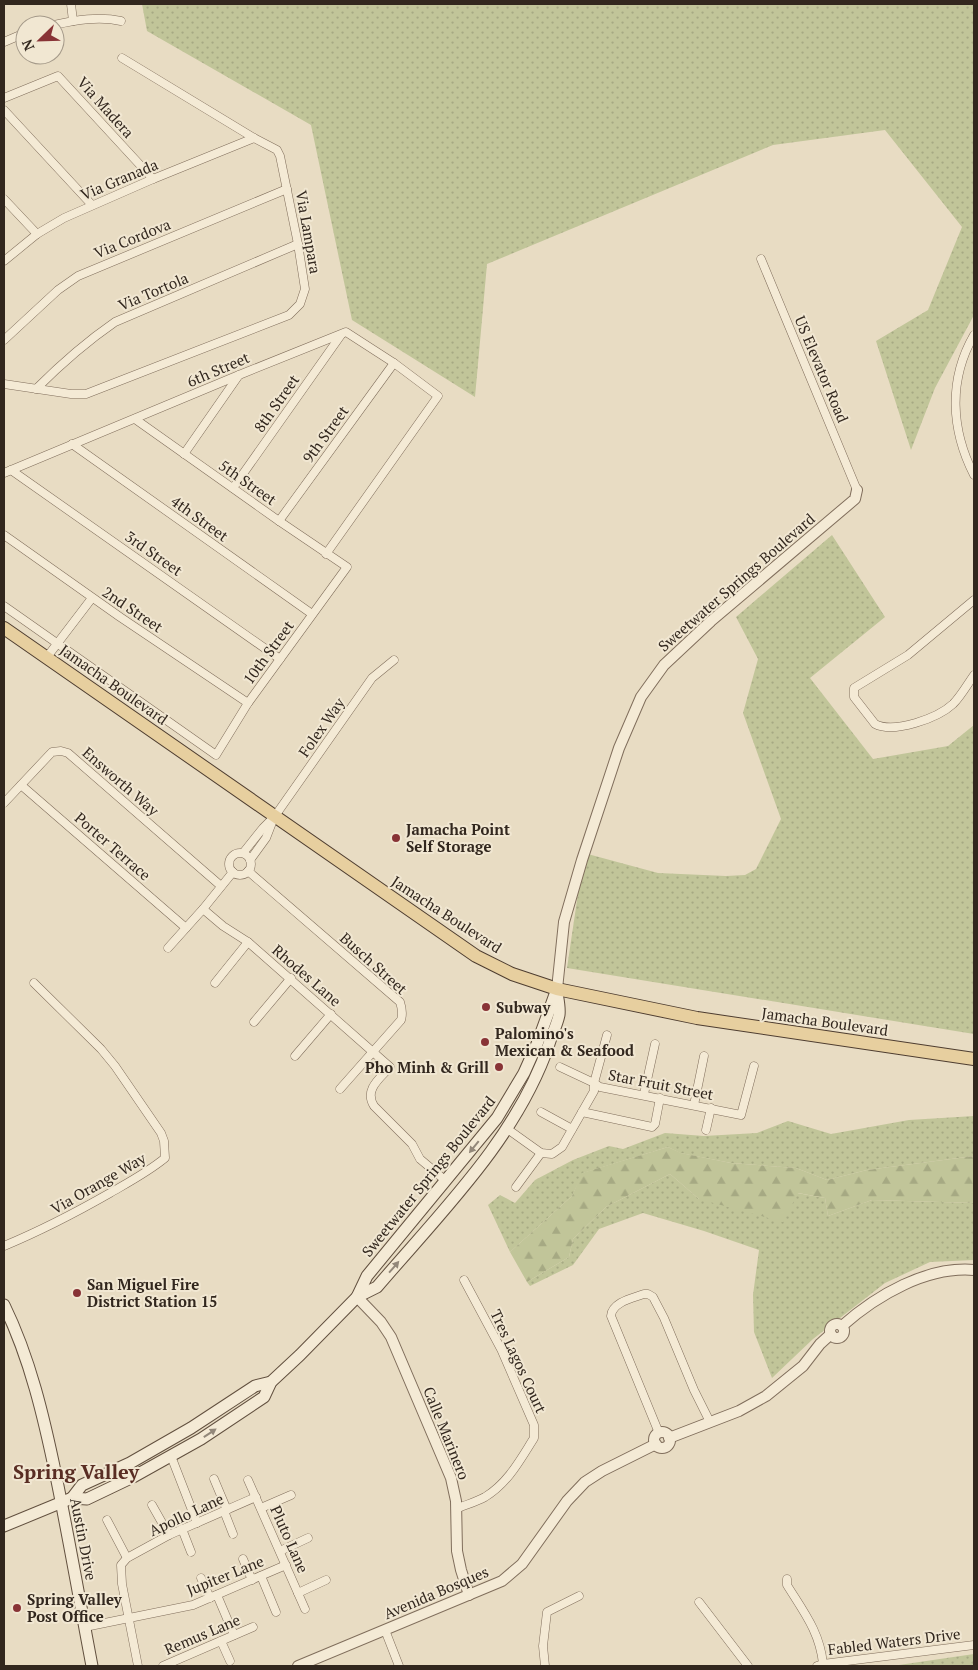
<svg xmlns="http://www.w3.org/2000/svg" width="978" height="1670" font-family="'PT Serif',serif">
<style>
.grass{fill:url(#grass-dots)}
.forest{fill:url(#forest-firs)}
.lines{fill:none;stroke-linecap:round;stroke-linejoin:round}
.minor-casing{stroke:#806e5c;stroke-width:9}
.tertiary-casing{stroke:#806e5c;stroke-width:12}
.secondary-casing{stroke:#62503f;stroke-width:13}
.primary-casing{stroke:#4e3d30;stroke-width:14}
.minor{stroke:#f4ead5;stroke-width:8}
.tertiary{stroke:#f4ead5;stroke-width:10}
.secondary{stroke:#f4ead5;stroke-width:11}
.primary{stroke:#e7cf9f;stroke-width:12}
.oneway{fill:#93887a}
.poi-dot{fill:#883336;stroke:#f1e7d2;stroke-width:2}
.labels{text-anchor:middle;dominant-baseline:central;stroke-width:4;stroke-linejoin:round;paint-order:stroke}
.street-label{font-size:15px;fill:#32271e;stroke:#f1e7d2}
.poi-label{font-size:15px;font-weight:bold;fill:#32271e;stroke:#f1e7d2;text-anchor:start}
.district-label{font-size:20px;font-weight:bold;fill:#592d23;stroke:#f1e7d2}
</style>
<defs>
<pattern id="grass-dots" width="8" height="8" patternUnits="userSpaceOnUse" patternTransform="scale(1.25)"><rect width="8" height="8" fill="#c1c599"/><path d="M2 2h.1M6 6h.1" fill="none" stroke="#a6a983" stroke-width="1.8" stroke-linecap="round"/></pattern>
<pattern id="forest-firs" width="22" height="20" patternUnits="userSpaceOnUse" patternTransform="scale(1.25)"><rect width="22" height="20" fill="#c1c599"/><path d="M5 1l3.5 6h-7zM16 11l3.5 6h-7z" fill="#a6a983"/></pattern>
</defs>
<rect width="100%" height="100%" fill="#e8dcc3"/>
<!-- grass -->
<g class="grass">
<polygon points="142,4 974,4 974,315 935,388 911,450 876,341 928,310 962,227 885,130 773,145 487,264 475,397 352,320 311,125 147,31"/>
<polygon points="832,535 885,617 810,678 873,759 948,746 974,725 974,1034 567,968 584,853 658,873 726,876 745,875 756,869 781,819 743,713 758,659 736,617"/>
<polygon points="974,1116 974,1156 867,1170 827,1180 796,1168 731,1163 680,1153 668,1147 583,1173 572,1196 510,1252 488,1205 500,1195 515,1203 535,1180 573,1160 609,1146 623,1149 665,1133 704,1136 757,1133 788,1121 831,1134 909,1120"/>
<polygon points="670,1174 699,1199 797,1193 825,1198 828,1216 872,1200 974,1203 974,1260 930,1262 885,1283 813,1339 772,1378 754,1332 753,1295 759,1250 704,1231 643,1213 599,1229 573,1265 530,1286 527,1282 569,1257 573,1239 606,1207"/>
<polygon points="974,1654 974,1666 892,1666"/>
</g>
<!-- forest -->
<polygon class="forest" points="668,1147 681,1153 731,1163 796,1168 827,1180 867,1170 974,1156 974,1203 872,1200 828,1216 825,1198 798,1193 783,1222 699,1199 670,1174 606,1207 573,1239 569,1257 527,1282 510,1252 572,1196 582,1173"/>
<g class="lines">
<!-- minor casing -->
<g class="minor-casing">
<g id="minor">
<polyline points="71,4 73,21"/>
<path d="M 54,25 C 76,20 99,16 121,21"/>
<polyline points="4,42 25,33"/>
<polyline points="4,98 58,76 153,179"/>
<polyline points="4,110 92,205"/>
<polyline points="4,199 37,234"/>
<polyline points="761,259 857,490"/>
<polyline points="4,261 37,234 64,218 153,179 254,138"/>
<path d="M 974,335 C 948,380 951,430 974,475"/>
<polyline points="4,340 58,290 78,276 287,189"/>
<polyline points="4,384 71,394 86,394 289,315 300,304 305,289 298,244 280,156 277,150 254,138 122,58"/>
<path d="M 36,389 C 61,364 86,342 115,322 L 298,244"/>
<polyline points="72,444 312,614"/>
<polyline points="184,454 239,375"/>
<polyline points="11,470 280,659"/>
<polyline points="4,473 239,375 346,332 394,363 438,396 326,554"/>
<polyline points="233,488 341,335"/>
<polyline points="279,521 394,363"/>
<polyline points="4,535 120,617 248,703"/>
<path d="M 974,600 L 908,655 L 854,688 L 854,697 L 875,724 C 894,734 938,718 953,704 C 961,696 967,685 974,675"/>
<polyline points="4,606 216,755 248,703 347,567 279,521 135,419"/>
<polyline points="47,657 92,598"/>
<polyline points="21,785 186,928"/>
<polyline points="4,803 52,752 61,751 68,753 221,886"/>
<polyline points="243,853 263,828 275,816 372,678 394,660"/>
<circle cx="240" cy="864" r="11"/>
<polyline points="250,860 266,838 273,820"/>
<path d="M 248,871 L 400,1002 C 402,1008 403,1013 401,1020 L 340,1089"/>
<path d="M 203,909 L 223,926 L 248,942 L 390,1067 C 379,1079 364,1090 374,1106 L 412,1144 L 420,1159 L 446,1181"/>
<polyline points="168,948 203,909 233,872"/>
<polyline points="215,983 248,942"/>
<polyline points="254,1022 291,978"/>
<polyline points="295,1056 331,1014"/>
<polyline points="560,1067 594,1083 607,1035"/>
<polyline points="644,1094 655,1044"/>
<polyline points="694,1105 704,1056"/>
<polyline points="541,1112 572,1129"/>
<polyline points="582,1112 652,1127 655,1124 660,1098"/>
<polyline points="506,1128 541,1153 552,1154 562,1147 594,1091 594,1083 600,1087 741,1115 754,1066"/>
<polyline points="706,1130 711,1108"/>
<polyline points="516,1187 541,1153"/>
<path d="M 4,1246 C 40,1231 75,1213 110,1193 C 129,1182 148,1172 165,1158 L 164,1141 L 161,1133 L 115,1066 L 101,1049 L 34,983"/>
<path d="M 659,1433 L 611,1316 C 612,1302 633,1298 644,1294 L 648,1294 L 653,1297 L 664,1318 L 694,1390 L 710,1422"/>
<polyline points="171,1456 197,1523"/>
<polyline points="214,1479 227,1510"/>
<polyline points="248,1480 305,1609"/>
<polyline points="152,1505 169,1535"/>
<polyline points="261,1508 291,1495"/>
<path d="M 456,1509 C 465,1505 476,1502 485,1497 C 508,1483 520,1460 534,1438 L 534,1425 L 501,1349 L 464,1280"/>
<polyline points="224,1511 233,1534"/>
<polyline points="107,1520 127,1558"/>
<polyline points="182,1529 191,1552"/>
<polyline points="280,1551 308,1538"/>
<polyline points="243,1559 252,1580"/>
<polyline points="261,1576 276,1612"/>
<polyline points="201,1578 210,1598"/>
<path d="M 787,1579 L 787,1585 C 803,1611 820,1632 823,1664"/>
<polyline points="298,1593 326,1580"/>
<polyline points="217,1595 234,1635"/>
<polyline points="699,1602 748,1666"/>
<polyline points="85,1627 193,1605 286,1565"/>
<polyline points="385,1630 399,1666"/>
<polyline points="221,1641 230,1661"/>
<polyline points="138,1666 122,1584 121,1565 127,1558 169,1535 256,1497"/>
<polyline points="163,1666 253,1627"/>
<polyline points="545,1666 543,1646 547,1612 579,1596"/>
<polyline points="817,1666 823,1664 974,1645"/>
</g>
</g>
<!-- tertiary casing -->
<g class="tertiary-casing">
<g id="tertiary">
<polyline points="557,989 564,922 582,860 619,748 641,697 664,665 711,621 855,499 857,490"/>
<polyline points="357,1297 381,1322 391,1337 451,1478 456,1501 457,1551 461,1570 469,1595"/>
<circle cx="837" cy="1331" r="7"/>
<path d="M 842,1326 C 877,1295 927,1266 974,1270"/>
<circle cx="662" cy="1440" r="8"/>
<polyline points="669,1438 739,1411 766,1396 803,1366 820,1344 831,1334"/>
<polyline points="298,1666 502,1581 522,1564 567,1501 585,1482 602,1471 656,1444"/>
</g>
</g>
<!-- secondary casing -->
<g class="secondary-casing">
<g id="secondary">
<path d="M 357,1297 L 377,1287 C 441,1212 517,1138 549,1044 C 552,1034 557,1025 559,1015 C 560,1008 558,999 557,993"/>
<path d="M 4,1305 C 30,1358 44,1418 56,1476 C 69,1539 80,1603 92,1666"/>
<polyline points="72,1498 82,1485 130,1463 191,1428 255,1386 271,1382"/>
<polyline points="4,1526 72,1498 87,1499 133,1477 201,1439 264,1397 271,1382 300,1355 357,1297 367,1276 497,1118 524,1073 537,1044 557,989"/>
</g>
</g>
<!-- primary casing -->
<g class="primary-casing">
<polyline id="primary" points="4,628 476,956 512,974 557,989 697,1018 974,1059"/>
</g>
<!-- minor -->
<use href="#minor" class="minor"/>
<!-- tertiary -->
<use href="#tertiary" class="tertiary"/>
<!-- secondary -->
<use href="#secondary" class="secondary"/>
<!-- primary -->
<use href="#primary" class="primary"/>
</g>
<!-- one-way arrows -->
<defs><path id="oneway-solid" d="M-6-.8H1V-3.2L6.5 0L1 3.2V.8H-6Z" transform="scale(1.25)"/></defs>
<g class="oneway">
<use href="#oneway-solid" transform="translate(474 1147) rotate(129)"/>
<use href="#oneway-solid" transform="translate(394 1267) rotate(-49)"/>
<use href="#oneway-solid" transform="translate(210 1433) rotate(-34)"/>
</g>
<!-- markers -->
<g class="poi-dot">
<circle cx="396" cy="838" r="5"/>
<circle cx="486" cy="1007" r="5"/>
<circle cx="485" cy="1042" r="5"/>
<circle cx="499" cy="1067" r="5"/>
<circle cx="77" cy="1293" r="5"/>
<circle cx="17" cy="1608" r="5"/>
</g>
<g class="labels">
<!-- street labels -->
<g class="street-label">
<text transform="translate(106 107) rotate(48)">Via Madera</text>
<text transform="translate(119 179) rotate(-23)">Via Granada</text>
<text transform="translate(309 232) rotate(80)">Via Lampara</text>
<text transform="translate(132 238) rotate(-22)">Via Cordova</text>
<text transform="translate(153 291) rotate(-23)">Via Tortola</text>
<text transform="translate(218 369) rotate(-23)">6th Street</text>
<text transform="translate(822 369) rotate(67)">US Elevator Road</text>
<text transform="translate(276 403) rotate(-55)">8th Street</text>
<text transform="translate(325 434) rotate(-54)">9th Street</text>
<text transform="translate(248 482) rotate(35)">5th Street</text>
<text transform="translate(200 518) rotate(36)">4th Street</text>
<text transform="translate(154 553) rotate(35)">3rd Street</text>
<text transform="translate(736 582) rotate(-41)">Sweetwater Springs Boulevard</text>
<text transform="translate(133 609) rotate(34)">2nd Street</text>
<text transform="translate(268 652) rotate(-54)">10th Street</text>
<text transform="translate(114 684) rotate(35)">Jamacha Boulevard</text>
<text transform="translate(321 727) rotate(-55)">Folex Way</text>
<text transform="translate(121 781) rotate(41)">Ensworth Way</text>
<text transform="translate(113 846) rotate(41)">Porter Terrace</text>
<text transform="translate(447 914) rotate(33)">Jamacha Boulevard</text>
<text transform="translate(374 963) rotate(42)">Busch Street</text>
<text transform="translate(307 975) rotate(41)">Rhodes Lane</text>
<text transform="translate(825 1021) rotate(8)">Jamacha Boulevard</text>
<text transform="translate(661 1084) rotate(11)">Star Fruit Street</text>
<text transform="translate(428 1176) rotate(-51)">Sweetwater Springs Boulevard</text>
<text transform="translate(98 1183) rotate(-30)">Via Orange Way</text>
<text transform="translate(519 1361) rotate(65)">Tres Lagos Court</text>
<text transform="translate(447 1433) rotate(68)">Calle Marinero</text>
<text transform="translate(186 1514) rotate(-25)">Apollo Lane</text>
<text transform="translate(84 1539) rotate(79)">Austin Drive</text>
<text transform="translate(290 1539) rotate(66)">Pluto Lane</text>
<text transform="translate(225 1575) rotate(-22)">Jupiter Lane</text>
<text transform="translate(436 1592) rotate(-23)">Avenida Bosques</text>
<text transform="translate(202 1634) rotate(-23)">Remus Lane</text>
<text transform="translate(894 1641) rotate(-7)">Fabled Waters Drive</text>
</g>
<!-- poi labels -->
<g class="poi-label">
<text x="406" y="829">Jamacha Point<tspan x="406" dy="17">Self Storage</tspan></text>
<text x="496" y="1007">Subway</text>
<text x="495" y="1033">Palomino's<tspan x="495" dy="17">Mexican &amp; Seafood</tspan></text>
<text x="489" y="1067" text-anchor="end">Pho Minh &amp; Grill</text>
<text x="87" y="1284">San Miguel Fire<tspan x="87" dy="17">District Station 15</tspan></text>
<text x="27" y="1599">Spring Valley<tspan x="27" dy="17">Post Office</tspan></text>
</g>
<!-- district labels -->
<g class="district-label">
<text x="76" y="1471">Spring Valley</text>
</g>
</g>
<!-- border -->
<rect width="978" height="1670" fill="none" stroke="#32271e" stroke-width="10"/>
<!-- north arrow -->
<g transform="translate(40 40) rotate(247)"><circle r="24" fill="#f1e7d2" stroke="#a59a8a"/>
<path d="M0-4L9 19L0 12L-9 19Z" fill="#883336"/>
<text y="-8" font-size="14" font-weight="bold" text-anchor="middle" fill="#32271e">N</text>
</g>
</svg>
